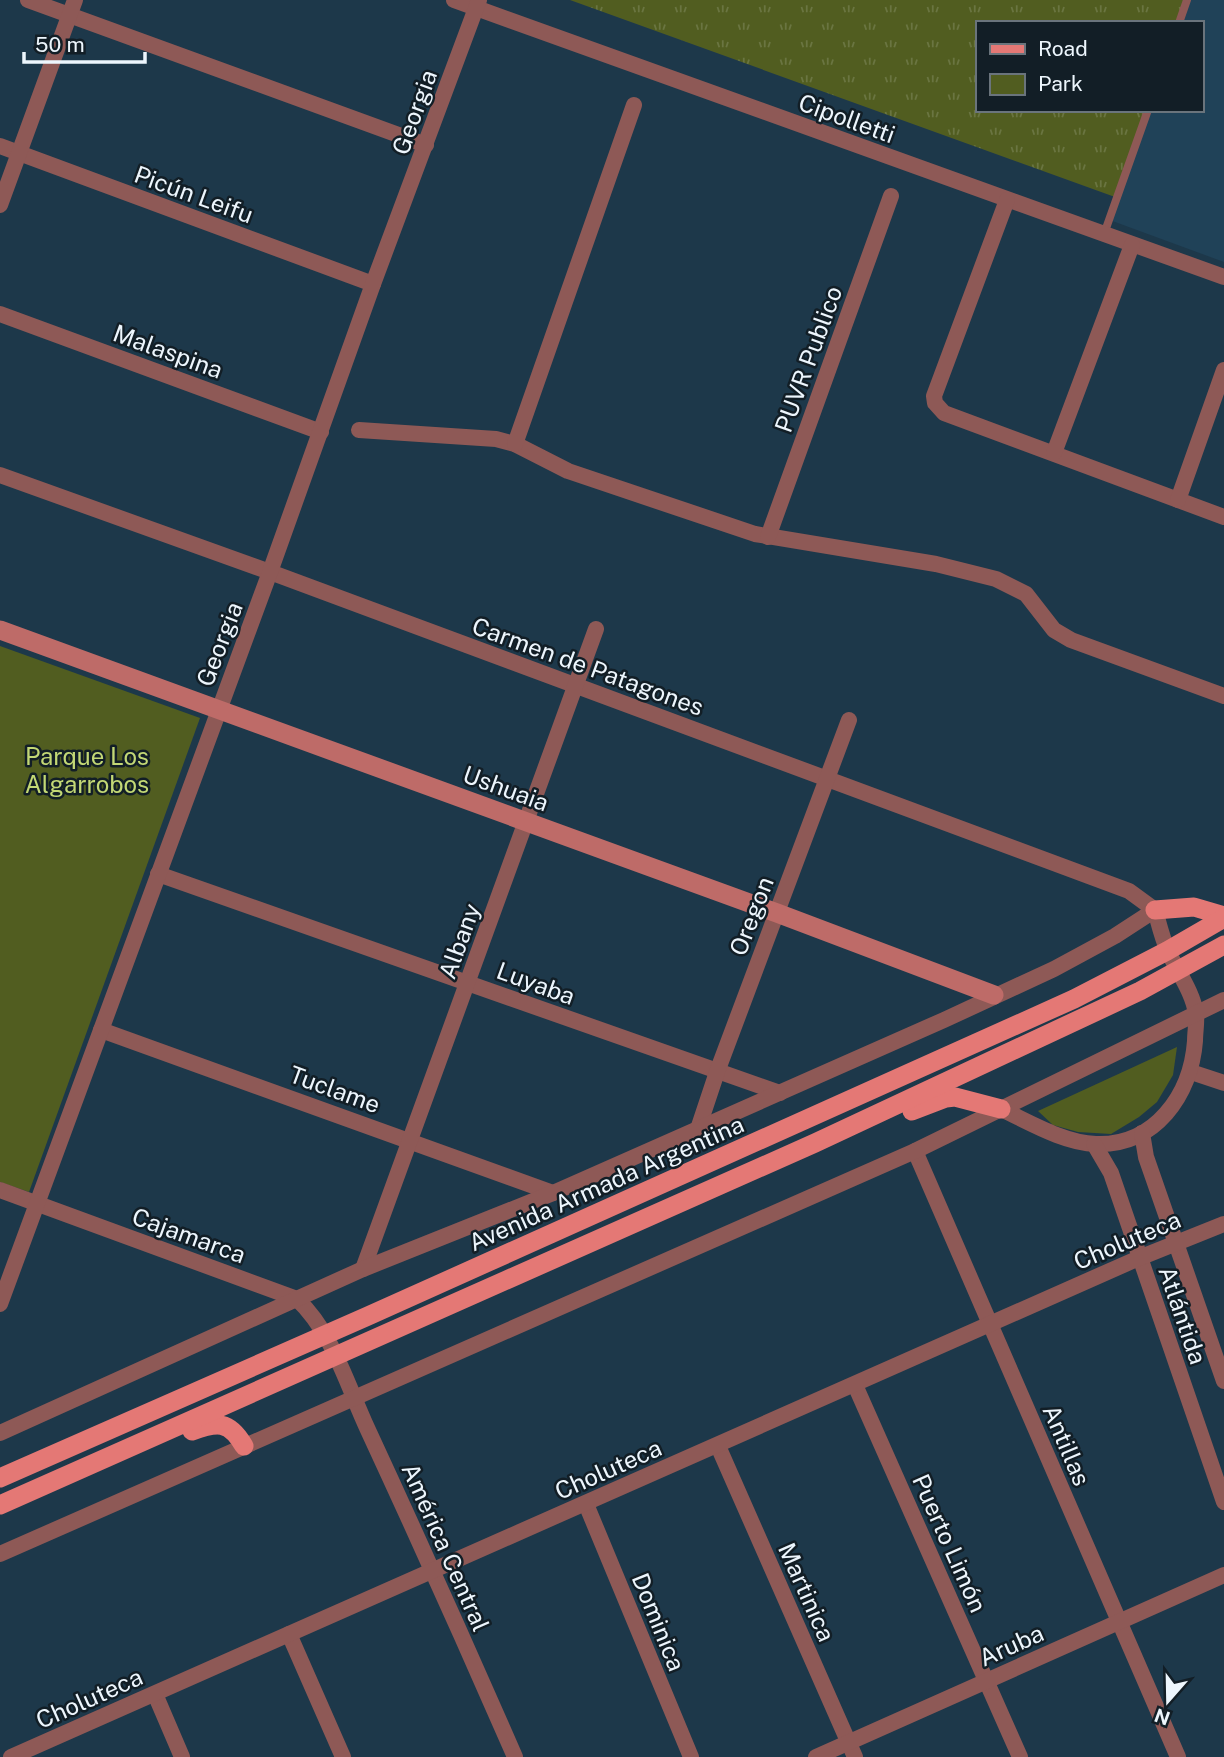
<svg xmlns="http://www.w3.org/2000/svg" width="1224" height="1757" font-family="'Public Sans',sans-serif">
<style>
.built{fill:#204258}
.grass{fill:url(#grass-tufts)}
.green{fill:#515d20}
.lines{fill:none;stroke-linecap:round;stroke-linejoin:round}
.service{stroke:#8e5956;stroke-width:8}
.minor{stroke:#8e5956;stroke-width:16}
.secondary{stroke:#be6b68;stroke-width:19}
.primary{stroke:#e47875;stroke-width:19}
.labels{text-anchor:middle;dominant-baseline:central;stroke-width:5;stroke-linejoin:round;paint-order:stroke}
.street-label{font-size:24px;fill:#edf6fd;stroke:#121e26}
.park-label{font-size:24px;fill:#c3d875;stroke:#121e26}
</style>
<defs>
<pattern id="grass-tufts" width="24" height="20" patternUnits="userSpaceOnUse" patternTransform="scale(1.75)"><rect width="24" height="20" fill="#515d20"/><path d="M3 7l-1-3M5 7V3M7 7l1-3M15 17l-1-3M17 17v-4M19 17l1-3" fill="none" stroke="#6a7541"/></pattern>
</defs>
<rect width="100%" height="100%" fill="#1d384a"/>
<!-- built -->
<polygon class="built" points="1186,0 1224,0 1224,262 1107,219 1146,110 1201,110 1201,23 1178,23"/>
<!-- grass -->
<polygon class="grass" points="570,0 1186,0 1178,23 977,23 977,110 1146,110 1115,197"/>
<!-- green -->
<g class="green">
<polygon points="0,646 200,718 29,1192 0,1182"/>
<polygon points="1177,1047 1173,1075 1157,1102 1139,1117 1111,1134 1078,1132 1053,1125 1038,1111"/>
</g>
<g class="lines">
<!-- service -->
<g class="service">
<polyline points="1179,23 1187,0"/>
<polyline points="1104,234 1148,110"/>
</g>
<!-- minor -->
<g class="minor">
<polyline points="28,0 426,145"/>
<polyline points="454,0 1224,277"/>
<polyline points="0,146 373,284"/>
<polyline points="1007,200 934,396 935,403 944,413 1224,517"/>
<polyline points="0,205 75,0"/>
<polyline points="0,314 321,432"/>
<polyline points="359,430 496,439 515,444 568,471 755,534 936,564 996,579 1026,594 1054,630 1071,640 1224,696"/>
<polyline points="515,444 634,105"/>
<polyline points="1054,453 1132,245"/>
<polyline points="0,475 270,572 1129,891 1155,910"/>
<polyline points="1178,500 1224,370"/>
<polyline points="768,537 891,196"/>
<polyline points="158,874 780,1093"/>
<polyline points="101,1030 553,1193"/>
<polyline points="1191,1072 1224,1083"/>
<path d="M 1001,1109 C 1029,1122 1064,1143 1096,1144 C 1155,1146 1191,1095 1195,1041 C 1195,1032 1197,1022 1196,1014 C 1193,992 1177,971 1168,951 C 1162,938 1159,924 1155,910"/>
<polyline points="698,1129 717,1072 849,720"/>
<polyline points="1142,1133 1146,1157 1224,1381"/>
<polyline points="1094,1144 1111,1173 1224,1502"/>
<polyline points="915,1151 1178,1757"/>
<path d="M 0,1190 L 297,1299 C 333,1333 347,1385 368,1430 C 418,1538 467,1647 515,1757"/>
<polyline points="363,1269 596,629"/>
<polyline points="0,1304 270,572 373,284 479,0"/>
<polyline points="855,1385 1020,1757"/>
<polyline points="0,1433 363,1269 553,1193 944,1020 1054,969 1115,936 1155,910"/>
<polyline points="718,1446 855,1757"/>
<polyline points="586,1504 691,1757"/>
<polyline points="0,1554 915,1151 1224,1000"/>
<polyline points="289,1634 343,1757"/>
<polyline points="155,1694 182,1757"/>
<polyline points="11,1757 1139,1258 1224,1224"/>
<polyline points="816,1757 1224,1575"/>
</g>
<!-- secondary -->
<polyline class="secondary" points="0,630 777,913 994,995"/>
<!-- primary -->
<g class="primary">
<polyline points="1155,910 1194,907 1224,916"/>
<polyline points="912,1111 946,1098 955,1097 1001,1109"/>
<path d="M 192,1431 C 217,1422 229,1420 244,1446"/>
<polyline points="0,1478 368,1316 1074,999 1167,951 1224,918"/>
<polyline points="0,1505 815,1143 1140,991 1224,945"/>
</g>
</g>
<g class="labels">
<!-- street labels -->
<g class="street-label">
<text transform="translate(414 112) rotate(-70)">Georgia</text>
<text transform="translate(847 118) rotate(20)">Cipolletti</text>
<text transform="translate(194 194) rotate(20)">Picún Leifu</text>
<text transform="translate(168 351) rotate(20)">Malaspina</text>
<text transform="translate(808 359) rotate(-70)">PUVR Publico</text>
<text transform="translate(219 644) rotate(-69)">Georgia</text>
<text transform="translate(588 666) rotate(20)">Carmen de Patagones</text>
<text transform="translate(506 788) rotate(20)">Ushuaia</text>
<text transform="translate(751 916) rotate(-69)">Oregon</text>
<text transform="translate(459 941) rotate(-70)">Albany</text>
<text transform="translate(536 983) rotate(20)">Luyaba</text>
<text transform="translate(335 1089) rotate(20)">Tuclame</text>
<text transform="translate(606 1183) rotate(-24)">Avenida Armada Argentina</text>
<text transform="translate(189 1235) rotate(20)">Cajamarca</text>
<text transform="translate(1127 1240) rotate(-23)">Choluteca</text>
<text transform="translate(1183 1315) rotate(71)">Atlántida</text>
<text transform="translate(1067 1445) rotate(67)">Antillas</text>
<text transform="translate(608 1469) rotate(-24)">Choluteca</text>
<text transform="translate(950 1543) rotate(66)">Puerto Limón</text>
<text transform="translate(446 1547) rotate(66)">América Central</text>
<text transform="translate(807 1592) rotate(66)">Martinica</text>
<text transform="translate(659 1622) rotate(68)">Dominica</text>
<text transform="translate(1011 1645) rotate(-24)">Aruba</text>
<text transform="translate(89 1698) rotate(-24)">Choluteca</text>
</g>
<!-- park labels -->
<g class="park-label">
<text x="87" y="756">Parque Los<tspan x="87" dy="28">Algarrobos</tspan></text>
</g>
</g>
<!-- legend -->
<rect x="976" y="21" width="228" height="91" fill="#121e26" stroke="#6a747c" stroke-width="2"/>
<rect x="990" y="44" width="35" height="10" fill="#e47875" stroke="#6a747c" stroke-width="2"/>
<text x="1038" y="56" font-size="21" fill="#edf6fd">Road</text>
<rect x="990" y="74" width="35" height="21" fill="#515d20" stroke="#6a747c" stroke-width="2"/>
<text x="1038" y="91" font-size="21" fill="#edf6fd">Park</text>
<!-- north arrow -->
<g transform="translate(1168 1701) rotate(200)" stroke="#121e26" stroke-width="5" paint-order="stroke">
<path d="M0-5L12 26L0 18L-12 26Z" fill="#edf6fd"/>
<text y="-10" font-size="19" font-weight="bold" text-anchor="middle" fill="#edf6fd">N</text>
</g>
<!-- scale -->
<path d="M24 52v10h121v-10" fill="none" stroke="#edf6fd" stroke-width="3.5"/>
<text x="35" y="52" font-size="21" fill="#edf6fd" stroke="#121e26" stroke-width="5" paint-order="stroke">50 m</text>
</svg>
